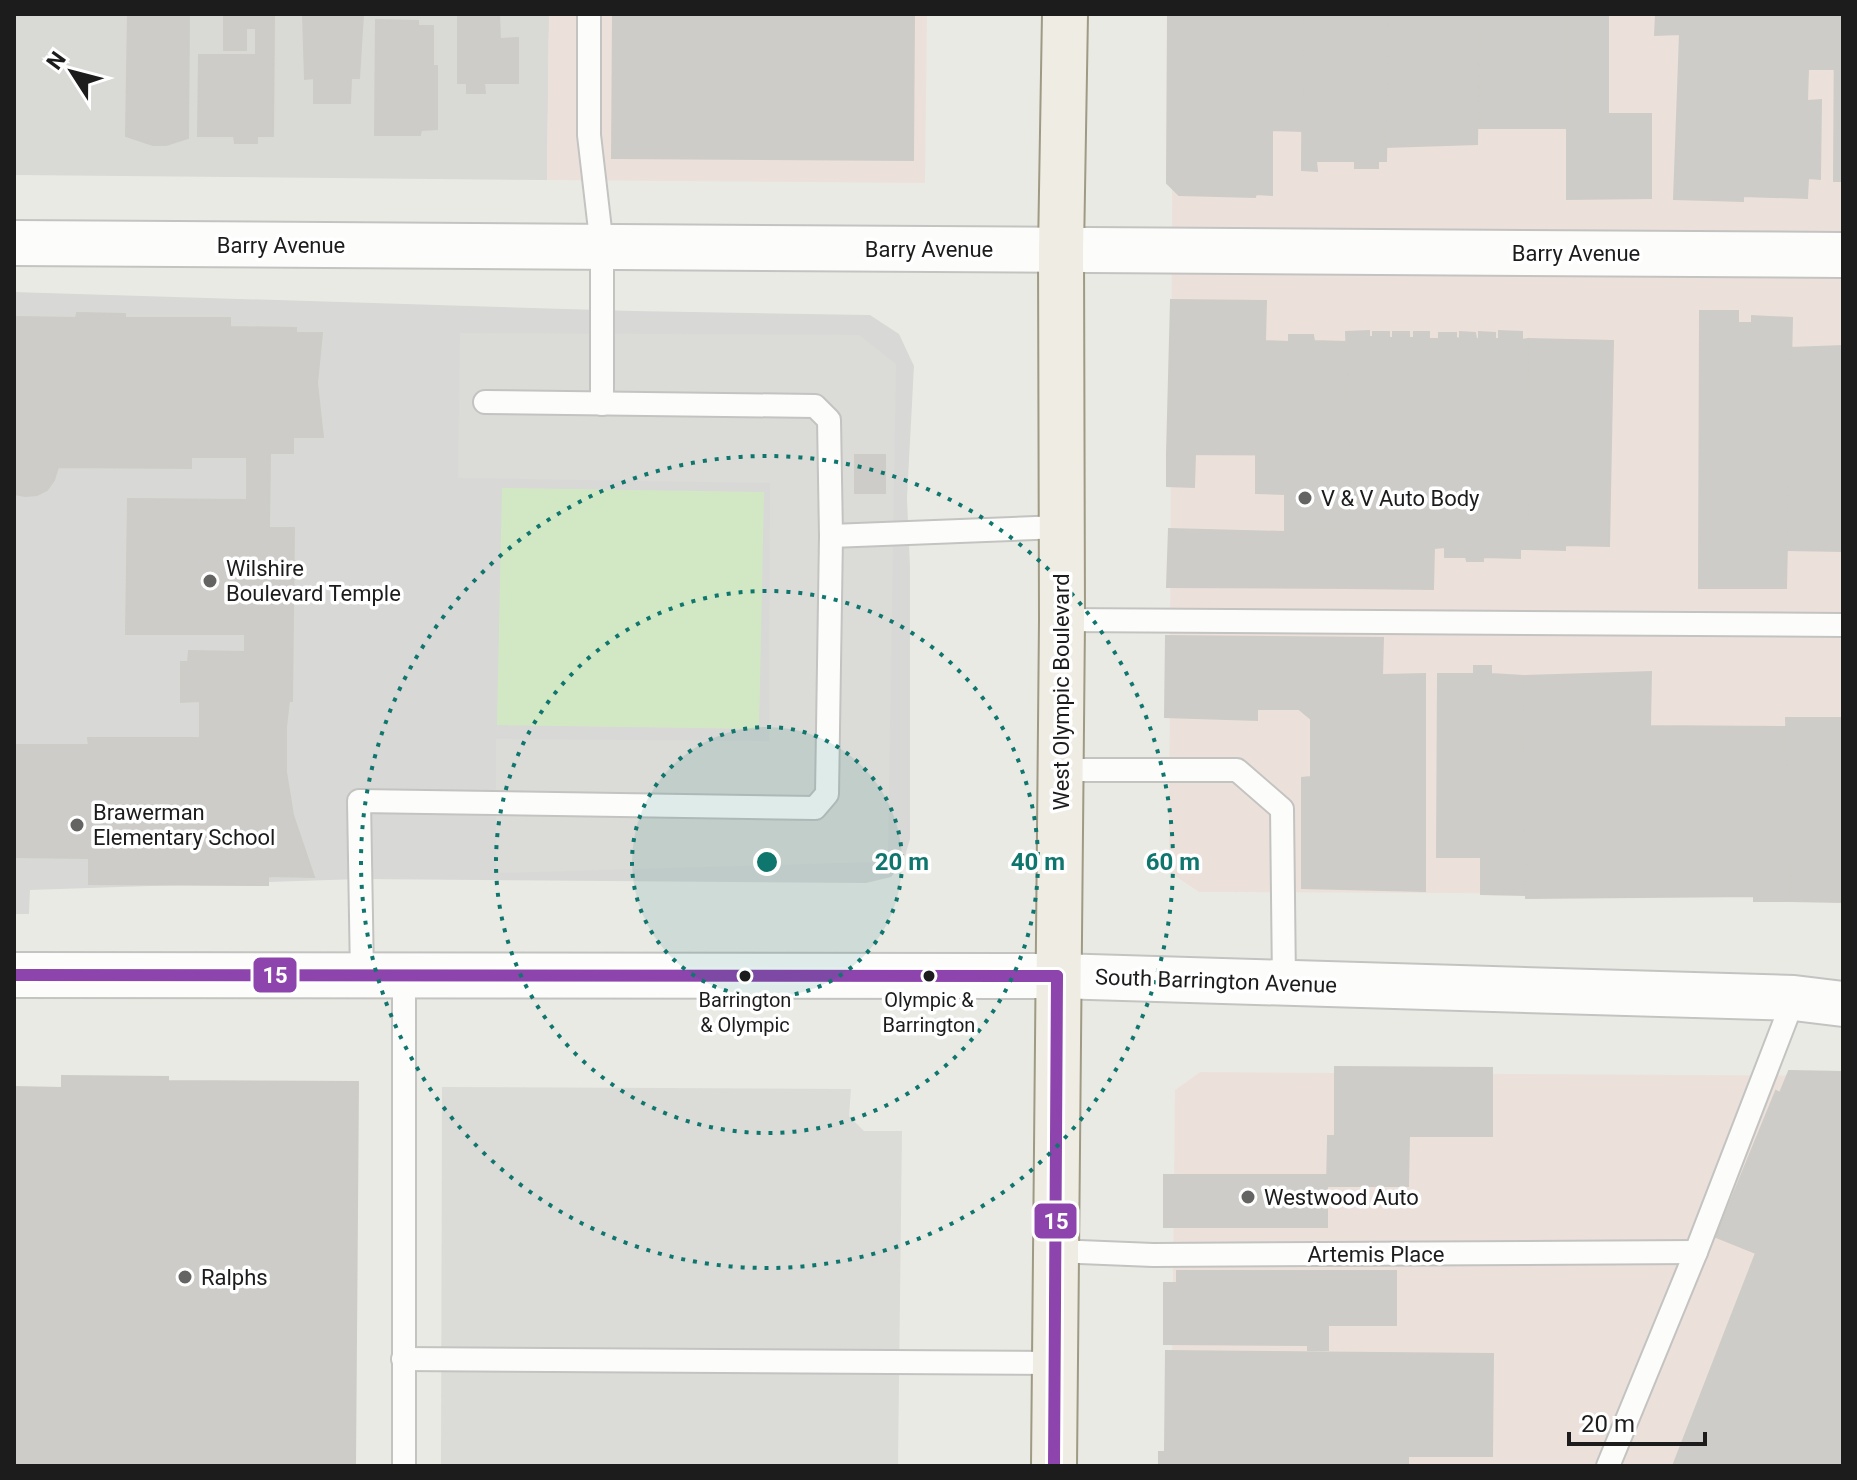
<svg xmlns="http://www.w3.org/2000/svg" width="1857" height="1480" font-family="Roboto,sans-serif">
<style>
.residential{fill:#d9d9d6}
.commercial{fill:#ece0db}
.religious{fill:#d8d8d6}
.grass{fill:#d2e8c5}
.parking{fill:#dbdbd8}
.building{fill:#cdccc8;stroke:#cdccc7;stroke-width:2}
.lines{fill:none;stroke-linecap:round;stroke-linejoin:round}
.service-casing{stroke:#c3c3c1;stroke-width:26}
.minor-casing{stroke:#c3c3c1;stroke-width:48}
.tertiary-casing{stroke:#c3c3c1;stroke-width:48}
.primary-casing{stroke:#9f9a83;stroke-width:48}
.service{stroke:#fcfcfb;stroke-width:22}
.minor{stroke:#fcfcfb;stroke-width:44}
.tertiary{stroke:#fcfcfb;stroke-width:44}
.primary{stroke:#efece4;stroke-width:44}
.bus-1-casing{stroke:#fff;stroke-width:18}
.bus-1{stroke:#8e44ad;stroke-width:12}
.ring{fill:none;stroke:#0f766e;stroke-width:4;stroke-dasharray:4 8}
.poi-dot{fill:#646462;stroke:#fff;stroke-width:3}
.bus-dot{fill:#1c1c1c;stroke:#fff;stroke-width:3}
.labels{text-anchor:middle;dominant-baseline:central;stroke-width:7;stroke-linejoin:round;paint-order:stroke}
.bus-label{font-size:20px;fill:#1c1c1c;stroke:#fff}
.street-label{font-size:22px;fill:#1c1c1c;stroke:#fff}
.poi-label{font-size:22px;fill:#1c1c1c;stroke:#fff;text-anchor:start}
.centre{fill:#0f766e;stroke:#fff;stroke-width:4}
.ring-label{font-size:24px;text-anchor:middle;font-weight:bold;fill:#0f766e;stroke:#fff;stroke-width:7;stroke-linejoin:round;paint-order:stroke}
.line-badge{stroke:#fff;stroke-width:3}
.badge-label{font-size:22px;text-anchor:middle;font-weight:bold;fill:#fff}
</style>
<rect width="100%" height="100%" fill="#eaeae5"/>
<!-- residential -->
<polygon class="residential" points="14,14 549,14 547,180 14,175"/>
<!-- commercial -->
<g class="commercial">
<polygon points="549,14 927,14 925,183 547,180"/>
<polygon points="1173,14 1843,14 1843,895 1199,892 1169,872"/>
<polygon points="1200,1072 1843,1076 1843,1466 1171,1466 1175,1090"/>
</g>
<!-- religious -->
<polygon class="religious" points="14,292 634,311 870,315 899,334 914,366 907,498 910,567 910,839 903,863 891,877 866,883 360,879 30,890 29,914 14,914"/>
<!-- grass -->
<polygon class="grass" points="502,488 764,492 759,729 497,725"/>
<!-- parking -->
<g class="parking">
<polygon points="460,333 859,335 896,364 888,852 878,862 496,873 496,739 769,741 770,483 458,478"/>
<polygon points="442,1087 851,1089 849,1116 864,1131 902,1131 898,1466 441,1466"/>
</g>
<!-- building -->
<g class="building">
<polygon points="128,14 189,14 188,138 166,145 153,145 126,136"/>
<polygon points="201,14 274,14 273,136 257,136 257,143 235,143 234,136 198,136 199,55 256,55 256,28 246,28 246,50 224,50 224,14"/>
<polygon points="303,14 363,14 359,78 351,78 350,103 314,103 314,78 305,79"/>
<polygon points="458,14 499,14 500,39 518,38 518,83 484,83 485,93 467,93 467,83 458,83"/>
<polygon points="613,14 914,14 913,160 612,158"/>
<polygon points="1168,14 1303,14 1303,131 1272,130 1272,195 1256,194 1255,197 1179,195 1167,183"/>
<polygon points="1303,14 1389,14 1386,161 1378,161 1378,168 1355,168 1355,161 1316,161 1317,171 1302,170"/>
<polygon points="1389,14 1479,14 1477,144 1386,147"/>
<polygon points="1479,14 1567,14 1567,128 1478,128"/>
<polygon points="1567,14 1608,14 1608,114 1651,114 1651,198 1567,199"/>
<polygon points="1656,14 1835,14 1835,69 1808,69 1807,101 1821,100 1820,179 1808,178 1807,198 1743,196 1743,201 1674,199 1680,34 1655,35"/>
<polygon points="1835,14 1843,14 1843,181 1834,181"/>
<polygon points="376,20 418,21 418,26 433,26 433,66 437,66 437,129 421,130 420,135 375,135"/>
<polygon points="1171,300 1266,301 1265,341 1289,342 1289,335 1313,335 1314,341 1346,342 1350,455 1167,454"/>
<polygon points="1700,311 1738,311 1738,323 1752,323 1752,316 1792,318 1786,588 1699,588"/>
<polygon points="77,313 125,314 125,318 230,318 230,327 296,328 296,333 322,333 317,383 323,437 293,437 293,453 270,453 269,528 294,528 292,701 289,701 286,727 286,772 293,815 314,877 268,876 268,885 89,884 89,858 14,857 14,745 89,745 88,738 200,738 200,701 181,702 181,662 188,662 189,651 245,652 245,634 126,634 128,499 247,500 247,457 191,457 191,468 58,467 54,480 47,490 37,495 25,496 14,494 14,317 76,318"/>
<polygon points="1369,331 1369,337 1373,337 1373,332 1389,332 1389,338 1393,338 1393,332 1409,332 1409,338 1414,338 1414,332 1429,332 1429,339 1439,339 1439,333 1456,333 1456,338 1460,339 1460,332 1475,333 1476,339 1479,339 1479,332 1495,333 1495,339 1499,339 1499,331 1522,332 1522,340 1528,339 1527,549 1520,549 1520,558 1483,557 1483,561 1467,561 1466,557 1445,557 1445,547 1434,548 1433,589 1349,588 1350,455 1346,332"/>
<polygon points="1528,339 1613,341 1609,546 1565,545 1565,550 1527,549"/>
<polygon points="1843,346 1843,551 1787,550 1790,348"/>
<polygon points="1167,454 1195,454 1194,487 1167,486"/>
<rect x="855" y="455" width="30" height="38"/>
<polygon points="1256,455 1350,455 1349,529 1285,529 1285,494 1256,493"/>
<polygon points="1169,529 1285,532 1285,529 1349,529 1349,588 1167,587"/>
<polygon points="1166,636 1383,638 1382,675 1425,674 1425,891 1302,888 1302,778 1311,777 1311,719 1299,709 1257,709 1257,720 1165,717"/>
<polygon points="1474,666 1491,666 1491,674 1523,676 1525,895 1481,894 1481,857 1437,857 1438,674 1474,674"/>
<polygon points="1651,672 1650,726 1786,727 1791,901 1754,901 1754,896 1526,898 1523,676"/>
<polygon points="1786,718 1843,718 1843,902 1791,901"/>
<polygon points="1335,1067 1492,1068 1492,1136 1335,1136"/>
<polygon points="1789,1071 1843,1072 1843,1466 1673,1466 1756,1253 1716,1237 1776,1091 1780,1093"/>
<polygon points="62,1076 168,1077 168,1081 358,1082 355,1466 14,1466 14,1087 62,1088"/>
<polygon points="1328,1136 1409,1136 1408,1186 1327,1186"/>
<rect x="1164" y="1175" width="163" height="52"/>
<polygon points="1177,1271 1396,1271 1396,1325 1328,1325 1328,1350 1308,1350 1308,1345 1164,1344 1164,1283 1177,1283"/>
<polygon points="1166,1351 1493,1354 1492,1456 1408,1456 1408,1466 1159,1466 1159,1452 1165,1452"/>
</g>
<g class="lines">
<!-- service casing -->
<g class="service-casing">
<g id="service">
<polyline points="589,14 589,135 602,247 602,404"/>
<polyline points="831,536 1061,527"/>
<polyline points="1062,620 1843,625"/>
<polyline points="1060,770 1237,770 1282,809 1284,983"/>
<polyline points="362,975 359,801 815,808 827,794 831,536 829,420 815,406 485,402"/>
<polyline points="1055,1251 1153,1255 1696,1252"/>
<polyline points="403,1359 1053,1363"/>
<polyline points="404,1466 404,975"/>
<polyline points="1608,1466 1696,1252 1794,998"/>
</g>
</g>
<!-- minor casing -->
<g class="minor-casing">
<polyline id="minor" points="14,243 1843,255"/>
</g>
<!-- tertiary casing -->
<g class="tertiary-casing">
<polyline id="tertiary" points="14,975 1057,976 1794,998 1843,1004"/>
</g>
<!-- primary casing -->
<g class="primary-casing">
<polyline id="primary" points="1054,1466 1062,620 1061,250 1065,14"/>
</g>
<!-- service -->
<use href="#service" class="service"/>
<!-- minor -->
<use href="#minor" class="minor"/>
<!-- tertiary -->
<use href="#tertiary" class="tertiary"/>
<!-- primary -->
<use href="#primary" class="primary"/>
<!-- bus-1 casing -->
<g class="bus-1-casing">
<g id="bus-1">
<polyline points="14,975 1057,976"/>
<polyline points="1054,1466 1057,976"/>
</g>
</g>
<!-- bus-1 -->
<use href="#bus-1" class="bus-1"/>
</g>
<!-- distance rings -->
<circle cx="767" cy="862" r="135" fill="#0f766e" fill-opacity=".12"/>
<g class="ring">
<circle cx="767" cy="862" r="135"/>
<circle cx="767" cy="862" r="271"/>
<circle cx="767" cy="862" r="406"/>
</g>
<!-- markers -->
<g class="poi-dot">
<circle cx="1305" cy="498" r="8"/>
<circle cx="210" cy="581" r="8"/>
<circle cx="77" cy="825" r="8"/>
<circle cx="1248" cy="1197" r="8"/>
<circle cx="185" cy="1277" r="8"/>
</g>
<g class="bus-dot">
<circle cx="745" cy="976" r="7"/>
<circle cx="929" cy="976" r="7"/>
</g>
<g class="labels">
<!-- bus labels -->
<g class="bus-label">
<text x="745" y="1000">Barrington<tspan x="745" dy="25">&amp; Olympic</tspan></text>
<text x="929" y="1000">Olympic &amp;<tspan x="929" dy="25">Barrington</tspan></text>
</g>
<!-- street labels -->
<g class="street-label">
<text x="281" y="245">Barry Avenue</text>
<text x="929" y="249">Barry Avenue</text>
<text x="1576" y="253">Barry Avenue</text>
<text transform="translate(1061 692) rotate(-90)">West Olympic Boulevard</text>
<text transform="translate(1216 981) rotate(2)">South Barrington Avenue</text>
<text x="1376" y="1254">Artemis Place</text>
</g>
<!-- poi labels -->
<g class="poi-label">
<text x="1321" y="498">V &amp; V Auto Body</text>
<text x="226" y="568">Wilshire<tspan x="226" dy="25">Boulevard Temple</tspan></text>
<text x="93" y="812">Brawerman<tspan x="93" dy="25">Elementary School</tspan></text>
<text x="1264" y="1197">Westwood Auto</text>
<text x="201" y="1277">Ralphs</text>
</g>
</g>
<circle cx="767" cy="862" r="12" class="centre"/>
<g class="ring-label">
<text x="902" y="870">20 m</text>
<text x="1038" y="870">40 m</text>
<text x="1173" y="870">60 m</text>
</g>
<g class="line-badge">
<rect x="252" y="956" width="46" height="38" rx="8" fill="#8e44ad"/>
<rect x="1033" y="1202" width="45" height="38" rx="8" fill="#8e44ad"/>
</g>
<g class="badge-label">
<text x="275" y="983">15</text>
<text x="1056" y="1229">15</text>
</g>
<!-- border -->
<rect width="1857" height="1480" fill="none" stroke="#1c1c1c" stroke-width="32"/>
<!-- north arrow -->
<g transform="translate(72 72) rotate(306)" stroke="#ffffff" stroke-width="6" paint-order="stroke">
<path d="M0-6L14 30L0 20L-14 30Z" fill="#1c1c1c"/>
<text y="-12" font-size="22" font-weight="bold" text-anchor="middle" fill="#1c1c1c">N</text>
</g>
<!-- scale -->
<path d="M1569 1432v12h136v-12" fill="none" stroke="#1c1c1c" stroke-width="4"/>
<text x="1581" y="1432" font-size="24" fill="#1c1c1c" stroke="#ffffff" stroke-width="6" paint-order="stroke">20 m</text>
</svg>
